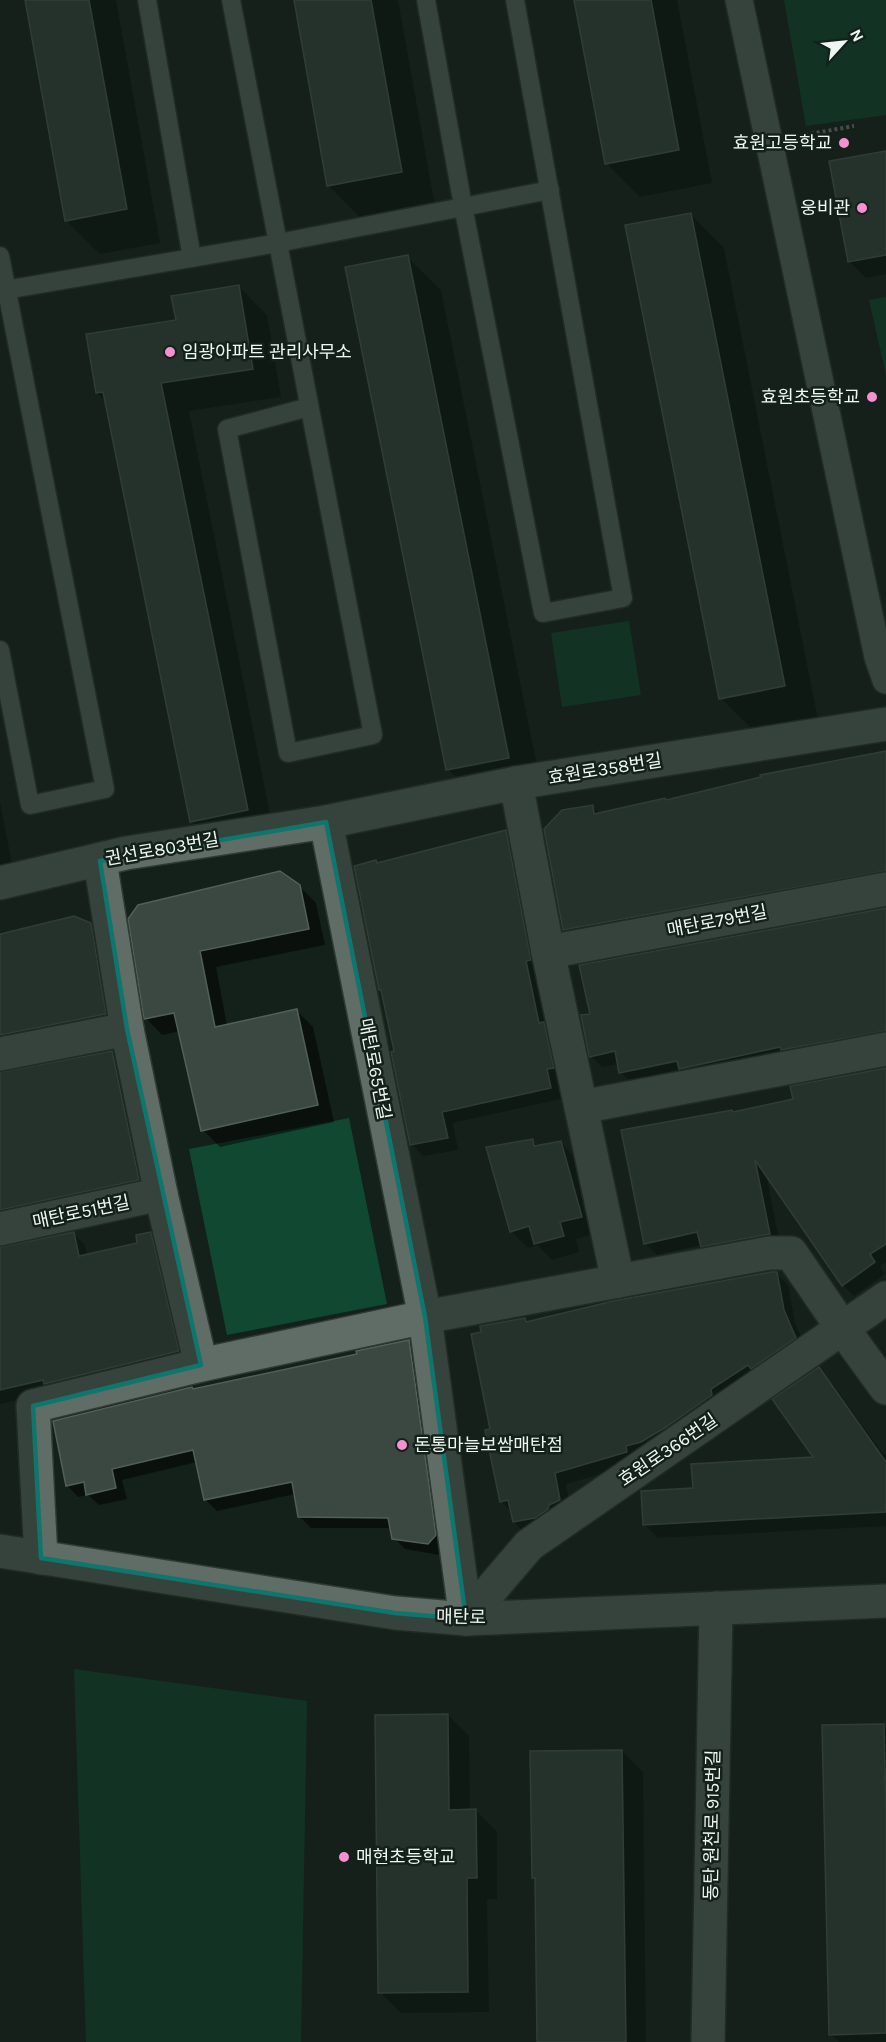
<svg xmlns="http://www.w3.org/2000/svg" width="886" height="2042" font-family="Karla,'Noto Sans KR',sans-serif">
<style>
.green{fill:#104832}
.shadow{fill:#0007}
.building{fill:#3b4841;stroke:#515f58;stroke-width:1.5}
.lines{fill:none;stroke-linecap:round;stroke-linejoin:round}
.service-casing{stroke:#313934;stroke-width:21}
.pedestrian-casing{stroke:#313934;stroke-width:30}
.minor-casing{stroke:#313934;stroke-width:36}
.tertiary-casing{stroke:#313934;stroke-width:36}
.path{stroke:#7d8782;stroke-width:4;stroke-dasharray:3 3;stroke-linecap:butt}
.service{stroke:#5f6d66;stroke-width:18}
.pedestrian{stroke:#5f6d66;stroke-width:27}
.minor{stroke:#5f6d66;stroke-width:33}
.tertiary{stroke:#5f6d66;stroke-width:33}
.marked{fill:none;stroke:#0f766e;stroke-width:4.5;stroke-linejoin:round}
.poi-dot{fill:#f690d1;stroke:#14201a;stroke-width:2}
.labels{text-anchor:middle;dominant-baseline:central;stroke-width:5;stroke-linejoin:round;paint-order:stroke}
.poi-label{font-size:18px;fill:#edf6f1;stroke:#14201a;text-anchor:end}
.street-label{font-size:18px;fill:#edf6f1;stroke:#14201a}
</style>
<rect width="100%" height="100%" fill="#14201a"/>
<!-- green -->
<g class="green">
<polygon points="784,0 886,0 886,115 806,126"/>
<polygon points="886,297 886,375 869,300"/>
<polygon points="629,621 641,695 562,707 551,633"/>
<polygon points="349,1118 387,1304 227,1335 189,1149"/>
<polygon points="74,1669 307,1701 301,2042 86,2042"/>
</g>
<!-- shadow -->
<g class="shadow">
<polygon points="26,0 116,0 160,243 100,254 66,220"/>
<polygon points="295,0 398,0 435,206 362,219 328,185"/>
<polygon points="575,0 677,0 712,183 640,197 606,163"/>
<polygon points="886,152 886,274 866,278 849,261"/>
<polygon points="690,214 724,248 818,719 755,732 721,698"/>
<polygon points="407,257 441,290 542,791 481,803 448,769"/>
<polygon points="239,287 267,315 281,397 189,411 275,839 219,850 191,821 107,403 97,393 177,321"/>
<polygon points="886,752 886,883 576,941 564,929 592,806 600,814"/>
<polygon points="0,802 15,880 0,883"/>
<polygon points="505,831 517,843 564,1079 557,1080 561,1099 453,1123 458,1150 423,1156 412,1144 396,1052 383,993 380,989 375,861 378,864"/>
<polygon points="299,886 316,903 325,945 216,967 227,1026 296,1010 313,1027 334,1122 220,1147 203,1130 180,1031 162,1035 146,1018 130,920"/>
<polygon points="886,910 886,1043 632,1084 621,1072 619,1064 602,1067 591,1056"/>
<polygon points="90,925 102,937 117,1026 0,1051 0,932 7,931 9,933"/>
<polygon points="112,1053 124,1064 150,1191 0,1226 0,1074"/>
<polygon points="886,1070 886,1262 880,1266 885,1274 854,1296 843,1285 766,1173 780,1245 714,1257 702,1245 657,1255 645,1243 733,1113 795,1100"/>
<polygon points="533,1141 539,1147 561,1143 577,1160 598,1233 576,1239 579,1252 552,1260 538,1245 528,1248 511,1231"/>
<polygon points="74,1234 85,1245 87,1256 139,1244 150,1234 162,1245 189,1363 0,1404 0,1249"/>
<polygon points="776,1273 788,1285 795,1323 806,1349 638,1464 566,1484 571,1512 525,1533 514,1522 512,1512 501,1501 492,1430 524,1319 528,1323"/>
<polygon points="409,1341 420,1353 446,1546 439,1555 405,1549 394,1538 392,1528 311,1528 299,1516 295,1494 217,1511 205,1499 197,1462 122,1480 127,1499 99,1505 88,1495 78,1497 67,1485 194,1390 359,1355"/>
<polygon points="819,1369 832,1383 883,1454 886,1454 886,1526 658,1538 644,1524 694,1490 816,1458"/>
<polygon points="448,1715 469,1736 470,1811 476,1811 497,1832 497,1899 487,1899 489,2012 401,2013 380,1992"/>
<polygon points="883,1725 886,1728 886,2042 839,2042 831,2034"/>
<polygon points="622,1751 643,1772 646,2042 539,2042 536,1880 533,1877"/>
</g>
<!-- building -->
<g class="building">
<polygon points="25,0 89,0 127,209 65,221"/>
<polygon points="294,0 371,0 402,172 327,186"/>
<polygon points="574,0 651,0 679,150 605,164"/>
<polygon points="886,151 886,255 848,262 829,161"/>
<polygon points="691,213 785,686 719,699 625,225"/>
<polygon points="408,255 509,758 446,770 345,267"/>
<polygon points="239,285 253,369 161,383 248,810 190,822 103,392 96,393 86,334 176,320 171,296"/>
<polygon points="886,751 886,871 563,930 544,829 562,810 593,805 594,814 665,798 666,800 761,777 760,775"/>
<polygon points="506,830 531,960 526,961 539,1023 544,1022 554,1068 547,1069 551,1088 442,1112 448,1138 410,1145 391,1052 394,1051 381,990 379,990 354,866 376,860 377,863"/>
<polygon points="280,871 300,885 309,929 200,951 215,1027 297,1009 318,1105 201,1131 174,1013 144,1019 128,919 138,905"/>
<polygon points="886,908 886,1031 781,1050 780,1047 679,1069 677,1061 619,1073 615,1051 589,1057 581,1015 590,1014 579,965"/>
<polygon points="74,916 91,923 106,1014 0,1035 0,934"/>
<polygon points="112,1051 139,1180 0,1210 0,1072"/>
<polygon points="886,1068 886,1244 870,1254 875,1262 842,1286 755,1160 770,1234 701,1247 697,1232 644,1244 621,1130 732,1110 733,1112 793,1099 790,1086"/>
<polygon points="533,1139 534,1146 561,1141 582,1217 560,1222 564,1236 534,1244 529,1226 510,1232 486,1147"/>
<polygon points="74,1232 79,1256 137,1243 136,1235 151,1232 179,1351 44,1384 43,1380 0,1390 0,1247"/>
<polygon points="771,1272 777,1272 784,1310 796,1338 751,1369 748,1365 711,1389 712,1395 666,1427 641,1442 626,1446 627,1452 555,1473 560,1500 549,1505 548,1509 535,1518 513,1522 508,1500 500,1502 485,1430 490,1429 471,1334 481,1332 480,1326 525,1318 526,1322 613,1301"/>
<polygon points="409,1340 436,1535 428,1544 392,1539 388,1518 298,1517 292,1482 204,1500 193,1450 112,1469 116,1488 86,1495 84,1482 66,1486 53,1421 192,1387 193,1389 357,1354 356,1351"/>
<polygon points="819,1367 886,1462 886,1512 643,1525 641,1491 693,1488 691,1464 813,1457 772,1399"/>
<polygon points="448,1714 449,1810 476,1809 477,1878 467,1878 468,1992 378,1993 375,1715"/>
<polygon points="884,1724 886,1816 886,2033 829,2035 822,1725"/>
<polygon points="622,1750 626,2042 537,2042 535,1878 532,1878 530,1751"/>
</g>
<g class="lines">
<!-- service casing -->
<g class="service-casing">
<g id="service">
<polyline points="147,0 192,258"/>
<polyline points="231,0 373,735 288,753 227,429 309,407"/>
<polyline points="426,0 463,206 543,613 623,598 515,0"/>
<polyline points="0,256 105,789 30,805 0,650"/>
<polyline points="0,291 278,243 550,190"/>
</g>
</g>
<!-- pedestrian casing -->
<g class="pedestrian-casing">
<polyline id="pedestrian" points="739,0 878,657 886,680"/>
</g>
<!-- minor casing -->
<g class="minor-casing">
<g id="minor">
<polyline points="516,783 548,952 618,1281"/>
<polyline points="326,822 425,1317 466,1619"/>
<polyline points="100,861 127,1029 161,1194 201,1365"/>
<polyline points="0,883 126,853 326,822 516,783 886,724"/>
<polyline points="548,952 886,889"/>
<polyline points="0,1054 127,1029"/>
<polyline points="581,1107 886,1049"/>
<polyline points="0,1229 161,1194"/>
<polyline points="41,1558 33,1406 201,1365 425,1317 769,1253 791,1253 843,1329 886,1388"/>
<polyline points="466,1619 529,1545 886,1298"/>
<polyline points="708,2042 716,1608"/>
</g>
</g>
<!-- tertiary casing -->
<g class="tertiary-casing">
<polyline id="tertiary" points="0,1551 395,1613 466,1619 886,1601"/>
</g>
<!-- path -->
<polyline class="path" points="799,136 854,126"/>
<!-- service -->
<use href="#service" class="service"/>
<!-- pedestrian -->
<use href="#pedestrian" class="pedestrian"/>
<!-- minor -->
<use href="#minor" class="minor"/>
<!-- tertiary -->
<use href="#tertiary" class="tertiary"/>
</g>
<!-- marked area -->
<path d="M0 0H886V2042H0ZM 326,822 L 425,1317 L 466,1619 L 395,1613 L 41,1558 L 33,1406 L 201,1365 L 127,1029 L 100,861 Z" fill="#14201a" fill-opacity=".55" fill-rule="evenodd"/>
<path class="marked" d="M 326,822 L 425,1317 L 466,1619 L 395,1613 L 41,1558 L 33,1406 L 201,1365 L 127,1029 L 100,861 Z"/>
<!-- markers -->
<g class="poi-dot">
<circle cx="844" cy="143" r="6"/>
<circle cx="862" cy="208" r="6"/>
<circle cx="170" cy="352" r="6"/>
<circle cx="872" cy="397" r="6"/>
<circle cx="402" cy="1445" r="6"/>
<circle cx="344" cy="1857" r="6"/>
</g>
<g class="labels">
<!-- poi labels -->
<g class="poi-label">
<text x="832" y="143">효원고등학교</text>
<text x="850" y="208">웅비관</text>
<text x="182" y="352" text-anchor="start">임광아파트 관리사무소</text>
<text x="860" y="397">효원초등학교</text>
<text x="414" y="1445" text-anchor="start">돈통마늘보쌈매탄점</text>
<text x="356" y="1857" text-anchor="start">매현초등학교</text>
</g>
<!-- street labels -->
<g class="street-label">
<text transform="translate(605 769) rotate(-9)">효원로358번길</text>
<text transform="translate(162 849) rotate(-10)">권선로803번길</text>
<text transform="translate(717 921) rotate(-11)">매탄로79번길</text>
<text transform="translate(375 1069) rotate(79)">매탄로65번길</text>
<text transform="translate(81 1212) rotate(-12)">매탄로51번길</text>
<text transform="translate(668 1450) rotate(-34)">효원로366번길</text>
<text transform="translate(461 1617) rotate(1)">매탄로</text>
<text transform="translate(712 1825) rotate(-89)">동탄 원천로 915번길</text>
</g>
</g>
<!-- north arrow -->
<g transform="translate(844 42) rotate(63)" stroke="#14201a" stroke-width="4.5" paint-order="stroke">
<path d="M0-4.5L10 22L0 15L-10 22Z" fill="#edf6f1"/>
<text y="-9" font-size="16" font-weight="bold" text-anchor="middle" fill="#edf6f1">N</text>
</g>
</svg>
